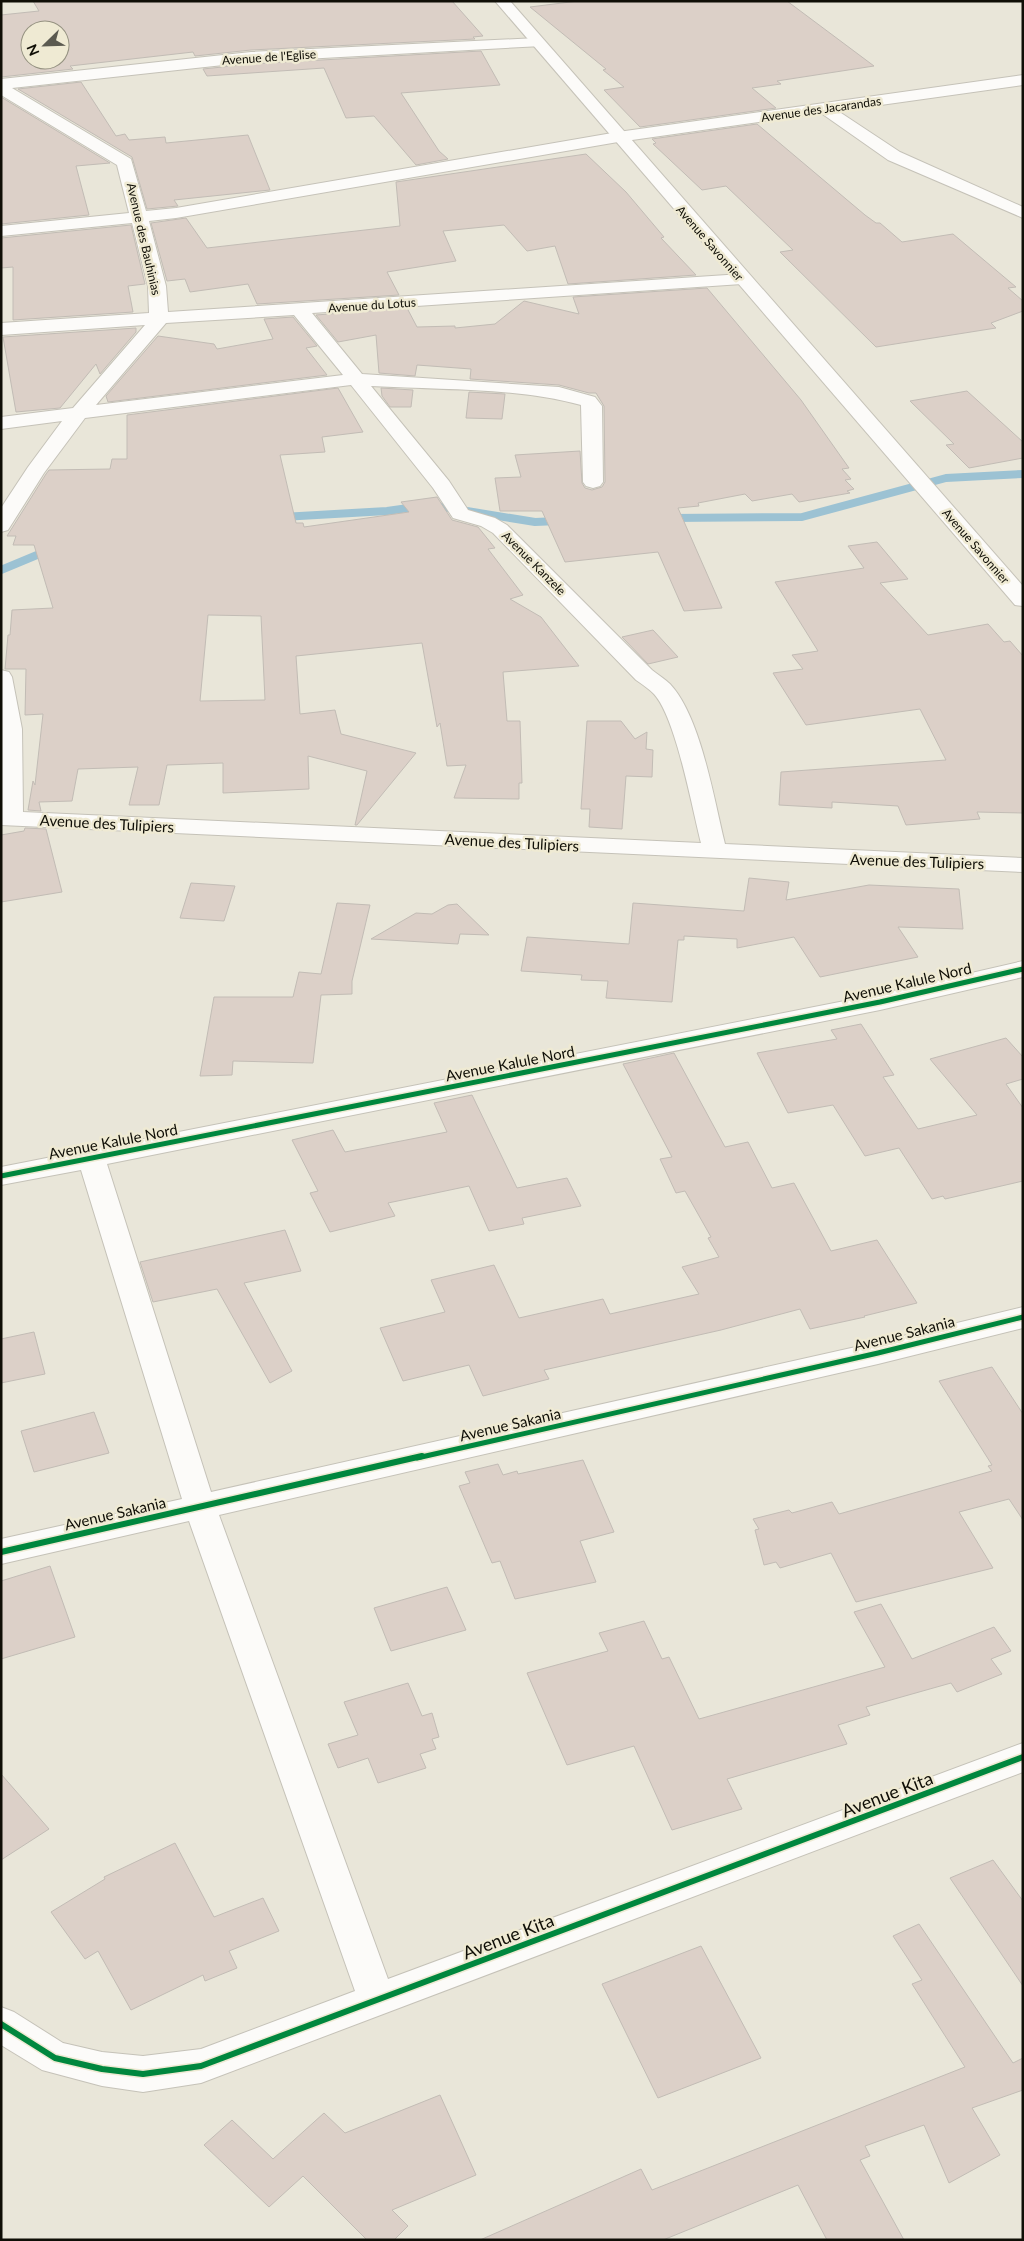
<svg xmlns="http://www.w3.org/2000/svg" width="1024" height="2241" font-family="Lato,sans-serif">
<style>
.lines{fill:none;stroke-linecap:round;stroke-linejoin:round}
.stream{stroke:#9cc2d3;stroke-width:8}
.building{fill:#dcd0c8;stroke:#c2bcb5;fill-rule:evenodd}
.minor-casing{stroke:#c5c2b8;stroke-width:2}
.tertiary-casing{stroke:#c5c2b8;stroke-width:2}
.minor{fill:#fcfbf9;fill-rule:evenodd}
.tertiary{fill:#fcfbf9;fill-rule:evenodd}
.cycleway-far1-casing{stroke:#efead3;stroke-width:8}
.cycleway-casing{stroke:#efead3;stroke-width:9}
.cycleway-far1{stroke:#00873e;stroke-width:5}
.cycleway{stroke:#00873e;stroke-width:6}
.labels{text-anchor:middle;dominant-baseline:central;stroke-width:5;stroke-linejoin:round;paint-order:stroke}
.far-street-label{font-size:12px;fill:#0f0e06;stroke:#efead3}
.street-label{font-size:15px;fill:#0f0e06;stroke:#efead3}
.near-street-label{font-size:18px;fill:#0f0e06;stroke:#efead3}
</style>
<rect width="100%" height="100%" fill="#e9e6d9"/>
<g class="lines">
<!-- stream -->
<g class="stream">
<polyline points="282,517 387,511 430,505 535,522 558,521"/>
<polyline points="670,518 802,517 946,478 1023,474"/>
<polyline points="1,570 49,550"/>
</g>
</g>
<!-- building -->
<g class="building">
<path d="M 33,1 L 452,1 L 483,36 L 473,37 L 475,39 L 251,50 L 195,56 L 193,52 L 70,66 L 73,69 L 1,77 L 1,15 L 39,11 ZM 30,30 L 60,30 L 60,60 L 30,60 Z"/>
<polygon points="578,1 787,1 874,66 777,81 781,84 752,88 776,108 640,127 604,90 624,87 603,70 606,69 530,7"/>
<polygon points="481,51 500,85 401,93 439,151 448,159 416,165 374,116 346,118 324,68 207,76 203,69 251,64"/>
<polygon points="81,82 116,136 125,134 129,140 165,137 166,143 248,135 270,190 174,200 178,206 147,209 132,157 18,89"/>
<polygon points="1,97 110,163 76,166 89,215 1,224"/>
<polygon points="757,124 865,215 876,223 880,223 902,242 953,234 1016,287 1008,288 1023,301 1023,311 991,323 996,328 876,347 780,252 793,250 726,186 702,190 653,144 656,143 652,139"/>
<polygon points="586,154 626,192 664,237 661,238 696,275 568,284 555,246 527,251 504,225 443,231 456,261 387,272 399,295 257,304 248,284 190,292 185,279 167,281 151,223 186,218 207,248 400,226 396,182"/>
<polygon points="131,225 145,284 128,286 133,312 13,320 13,267 1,268 1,238"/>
<polygon points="707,288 801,400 849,468 842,469 851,479 845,480 854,489 847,491 850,493 799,502 792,494 752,501 745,494 698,503 699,506 678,508 722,608 684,611 658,552 565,562 542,511 500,511 495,478 521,477 515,455 580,451 582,483 585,488 592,490 602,487 605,482 604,406 596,393 589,393 559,385 470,379 471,369 417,365 415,376 379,373 376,335 338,342 316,315 407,308 417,327 455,326 455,328 495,324 524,301 579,314 573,297"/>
<polygon points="293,317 317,346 306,348 327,375 108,402 106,396 158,336 214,344 217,349 273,339 264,319"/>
<polygon points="136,328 136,332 100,374 96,364 60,408 16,412 3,337"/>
<path d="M 338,388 L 363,432 L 322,437 L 325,452 L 280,455 L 296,523 L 303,523 L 304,527 L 409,512 L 401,502 L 437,497 L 452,520 L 478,527 L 495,548 L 488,549 L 523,595 L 510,599 L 541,617 L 579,666 L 503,672 L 507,721 L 520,721 L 522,783 L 519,783 L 519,799 L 454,798 L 466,765 L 447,766 L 440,723 L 437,727 L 422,643 L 296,656 L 300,714 L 335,710 L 341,734 L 416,753 L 357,825 L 355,825 L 367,771 L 308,756 L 309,789 L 223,793 L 223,763 L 167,765 L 159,805 L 129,805 L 138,767 L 78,769 L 72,801 L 39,802 L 41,811 L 28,810 L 33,781 L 35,785 L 43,714 L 25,715 L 26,669 L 5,669 L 8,635 L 10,635 L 12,610 L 53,608 L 34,545 L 13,545 L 16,536 L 7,536 L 46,474 L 49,470 L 110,469 L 112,459 L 127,459 L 127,415 ZM 208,615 L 261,616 L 265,700 L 200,701 Z"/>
<polygon points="381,388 413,390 411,407 390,407 382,396"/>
<polygon points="967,391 1023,442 1023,458 969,468 946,445 954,444 910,401"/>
<polygon points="469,392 505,394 502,419 466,418"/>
<polygon points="877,542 908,579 880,583 928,635 988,624 1004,642 1010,641 1023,656 1023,813 977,812 980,819 906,825 898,806 832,802 832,808 779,805 781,772 946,760 920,709 806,725 773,673 803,669 792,655 818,651 775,582 864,568 848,546"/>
<polygon points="653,630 678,657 648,664 622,637"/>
<polygon points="587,721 621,721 635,739 647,732 646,749 653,750 652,777 626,776 622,829 589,827 590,809 581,809"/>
<polygon points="25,828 46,829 62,892 1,902 1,835 24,831"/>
<polygon points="749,878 789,882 786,900 869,885 959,889 963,929 898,927 918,957 820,977 794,937 737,948 737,939 684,936 684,940 678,940 672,1002 606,998 608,981 581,980 582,975 521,971 527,937 629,944 633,903 744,911"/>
<polygon points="191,883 235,886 224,921 180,918"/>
<polygon points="337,903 370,905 352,981 352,994 321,995 313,1063 233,1061 232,1075 200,1076 214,997 293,997 299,972 321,974"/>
<polygon points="457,904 489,935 460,934 458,944 371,939 416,913 432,914 448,905"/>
<polygon points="861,1024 894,1075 883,1077 918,1129 977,1115 930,1059 1006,1038 1023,1057 1023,1079 1006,1084 1023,1108 1023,1181 945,1199 943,1196 932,1199 899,1148 865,1156 833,1105 788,1113 757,1053 837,1039 831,1030"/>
<polygon points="674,1053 725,1147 748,1142 772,1188 794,1183 831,1251 877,1240 917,1303 864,1316 865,1317 810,1329 800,1309 721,1330 544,1370 549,1379 483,1396 469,1365 403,1381 380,1328 445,1312 431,1280 494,1265 519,1318 603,1299 610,1314 699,1294 682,1267 719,1257 708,1238 711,1237 685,1191 676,1193 660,1159 672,1157 623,1064"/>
<polygon points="472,1095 517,1188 567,1178 581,1206 522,1218 524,1224 489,1231 469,1186 388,1203 395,1216 330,1232 310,1193 318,1191 292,1140 333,1130 345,1152 447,1132 434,1103"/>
<polygon points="285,1230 301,1271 244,1283 292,1371 270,1383 217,1289 153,1302 140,1262"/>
<polygon points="34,1332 45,1374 1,1383 1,1339"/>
<polygon points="992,1367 1023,1414 1023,1520 1009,1499 959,1512 993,1568 856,1602 831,1553 780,1568 776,1562 764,1565 755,1530 759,1529 753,1519 789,1510 792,1513 832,1502 839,1514 992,1471 988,1466 992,1465 939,1381"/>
<polygon points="94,1412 109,1453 34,1472 21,1431"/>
<polygon points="583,1460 614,1532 580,1541 596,1582 515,1599 500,1561 492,1563 459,1486 470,1483 465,1472 498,1464 503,1475 517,1471 518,1474"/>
<polygon points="50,1566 75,1637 1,1659 1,1581"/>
<polygon points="447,1587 466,1630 391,1651 374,1608"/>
<polygon points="881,1604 912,1659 994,1627 1011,1651 991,1659 1002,1674 957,1692 951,1683 866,1707 870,1715 838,1725 847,1744 727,1779 742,1809 672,1830 634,1746 567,1765 527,1673 608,1651 599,1633 644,1621 662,1659 669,1657 699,1719 885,1667 854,1612"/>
<polygon points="408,1683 422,1716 432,1713 439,1737 432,1739 436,1749 420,1754 426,1768 378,1783 368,1758 338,1768 328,1744 358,1735 344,1702"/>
<polygon points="1,1774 49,1829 1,1860"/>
<polygon points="175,1843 214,1917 263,1898 279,1931 229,1951 237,1968 205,1981 203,1975 131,2010 98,1951 85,1959 51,1912 105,1879 104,1877"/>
<polygon points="993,1860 1023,1901 1023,1986 950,1878"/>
<polygon points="919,1924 1013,2063 1023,2058 1023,2090 972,2108 1000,2155 949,2183 924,2125 865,2146 870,2156 860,2160 904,2240 827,2240 798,2185 663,2240 480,2240 641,2169 652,2190 965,2067 912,1984 922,1980 893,1936"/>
<polygon points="701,1946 761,2058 658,2098 602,1984"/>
<polygon points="440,2095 476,2175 392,2210 408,2226 394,2240 367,2240 303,2176 269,2207 204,2145 232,2120 273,2159 324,2113 345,2133"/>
</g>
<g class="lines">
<!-- minor casing -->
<g class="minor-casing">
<g id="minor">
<path d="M 537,38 L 542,40 L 545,43 L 542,46 L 251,62 L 12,88 L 131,159 L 146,211 L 176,208 L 618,132 L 1023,75 L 1023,85 L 838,111 L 900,152 L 1023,207 L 1023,218 L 888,160 L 821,113 L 618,142 L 176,218 L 149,221 L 166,286 L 168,312 L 742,274 L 748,275 L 751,279 L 748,283 L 742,284 L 312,313 L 362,374 L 559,387 L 595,397 L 602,406 L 603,482 L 600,486 L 593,488 L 586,486 L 583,482 L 581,405 C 515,387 440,390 371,386 L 449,481 L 468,510 L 495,518 L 507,525 L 652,670 C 658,675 665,679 670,684 C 701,717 714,800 725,844 L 1023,858 L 1023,872 L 1,825 L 1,670 L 9,672 L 12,677 L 22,729 L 23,812 L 701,843 C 692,808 676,718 654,694 C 649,689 642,684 636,680 L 493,533 L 481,526 L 453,518 L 433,488 L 351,385 L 85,418 L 44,473 L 8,530 L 1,532 L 1,508 L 28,467 L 62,421 L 1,429 L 1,417 L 73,408 L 145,325 L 1,335 L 1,323 L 149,313 L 148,286 L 132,223 L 1,236 L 1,226 L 129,213 L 117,165 L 1,95 L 1,79 L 251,52 ZM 294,315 L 343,375 L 96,405 L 166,323 Z"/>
<polygon points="1023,961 1023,977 880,1010 107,1164 211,1492 878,1342 1023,1307 1023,1328 878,1364 219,1515 388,1979 1023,1743 1023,1772 201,2083 143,2092 102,2086 42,2070 1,2045 1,2007 14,2012 63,2043 102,2052 143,2056 201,2049 355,1991 189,1521 1,1564 1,1539 182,1499 81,1170 1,1185 1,1167 880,994"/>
</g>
</g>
<!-- tertiary casing -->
<g class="tertiary-casing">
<polygon id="tertiary" points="495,1 510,1 1023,586 1023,606 1015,605"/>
</g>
<!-- minor -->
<use href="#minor" class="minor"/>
<!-- tertiary -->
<use href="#tertiary" class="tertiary"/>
<!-- cycleway-far1 casing -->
<g class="cycleway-far1-casing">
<g id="cycleway-far1">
<polyline points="1,1176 880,1002 1023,969"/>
<polyline points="417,1458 878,1353 1023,1317"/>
</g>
</g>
<!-- cycleway casing -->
<g class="cycleway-casing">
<g id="cycleway">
<polyline points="1,1552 422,1456"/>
<polyline points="1,2024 55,2058 102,2069 143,2074 201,2066 1023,1757"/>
</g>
</g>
<!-- cycleway-far1 -->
<use href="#cycleway-far1" class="cycleway-far1"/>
<!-- cycleway -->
<use href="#cycleway" class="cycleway"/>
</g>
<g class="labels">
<!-- far-street labels -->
<g class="far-street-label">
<text transform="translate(269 57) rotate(-4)">Avenue de l'Eglise</text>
<text transform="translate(821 109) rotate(-8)">Avenue des Jacarandas</text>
<text transform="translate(144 239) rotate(77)">Avenue des Bauhinias</text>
<text transform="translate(710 243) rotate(49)">Avenue Savonnier</text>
<text transform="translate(372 305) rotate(-4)">Avenue du Lotus</text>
<text transform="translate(976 546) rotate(49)">Avenue Savonnier</text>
<text transform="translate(534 563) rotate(45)">Avenue Kanzele</text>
</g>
<!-- street labels -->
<g class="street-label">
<text transform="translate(107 823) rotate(3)">Avenue des Tulipiers</text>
<text transform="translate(512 842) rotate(3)">Avenue des Tulipiers</text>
<text transform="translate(917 861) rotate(2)">Avenue des Tulipiers</text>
<text transform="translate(907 982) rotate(-13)">Avenue Kalule Nord</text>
<text transform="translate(510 1063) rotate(-11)">Avenue Kalule Nord</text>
<text transform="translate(113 1141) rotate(-11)">Avenue Kalule Nord</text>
<text transform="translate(904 1333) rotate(-14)">Avenue Sakania</text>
<text transform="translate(510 1424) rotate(-13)">Avenue Sakania</text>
<text transform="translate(115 1513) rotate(-13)">Avenue Sakania</text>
</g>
<!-- near-street labels -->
<g class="near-street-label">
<text transform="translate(887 1794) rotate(-21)">Avenue Kita</text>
<text transform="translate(508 1936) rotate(-21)">Avenue Kita</text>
</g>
</g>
<!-- border -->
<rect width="1024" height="2241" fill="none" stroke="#0f0e06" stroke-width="5"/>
<!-- north arrow -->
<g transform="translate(45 45) rotate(247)"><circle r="24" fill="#efead3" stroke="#959281"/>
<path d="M0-4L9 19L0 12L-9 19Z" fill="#5b5a50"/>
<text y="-8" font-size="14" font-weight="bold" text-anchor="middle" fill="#0f0e06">N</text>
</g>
</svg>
